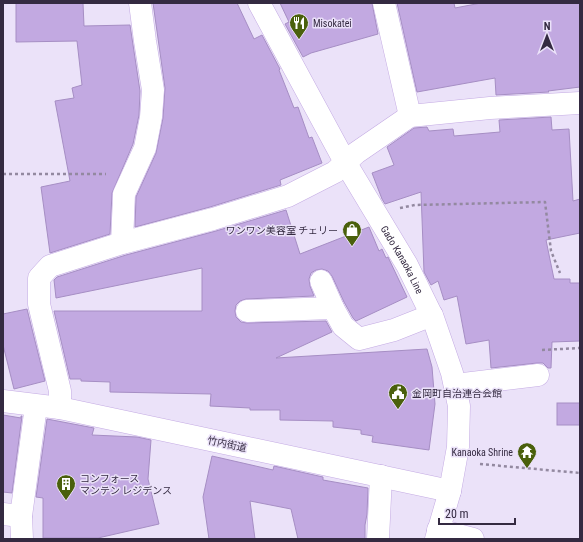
<svg xmlns="http://www.w3.org/2000/svg" width="583" height="542" font-family="'Roboto Condensed','Noto Sans JP',sans-serif">
<style>
.building{fill:#c2a9e1;stroke:#a68ec4}
.lines{fill:none;stroke-linecap:round;stroke-linejoin:round}
.minor-casing{stroke:#c4abe3;stroke-width:23}
.major-casing{stroke:#c4abe3;stroke-width:23}
.path{stroke:#9389a0;stroke-width:2.5;stroke-dasharray:3 3;stroke-linecap:butt}
.minor{stroke:#fff;stroke-width:22}
.major{stroke:#fff;stroke-width:22}
.labels{text-anchor:middle;dominant-baseline:central;stroke-width:3;stroke-linejoin:round;paint-order:stroke}
.poi-label{font-size:10px;fill:#342a41;stroke:#ebe2f9;text-anchor:start}
.street-label{font-size:10px;fill:#342a41;stroke:#ebe2f9}
</style>
<rect width="100%" height="100%" fill="#ebe2f9"/>
<!-- building -->
<g class="building">
<polygon points="16,3 83,3 84,26 130,25 140,91 139,115 133,144 112,193 110,234 50,253 41,187 70,181 55,101 74,98 72,88 82,85 77,41 16,42"/>
<polygon points="153,3 237,3 254,39 262,35 280,69 279,70 294,108 298,107 309,138 312,137 322,163 280,180 281,185 210,207 135,227 136,197 156,153 163,118 165,88"/>
<polygon points="280,3 372,3 378,34 311,53 303,57 285,24 289,22"/>
<polygon points="397,3 454,3 455,8 481,3 580,3 580,87 548,91 549,92 496,95 495,78 417,92"/>
<polygon points="551,117 552,130 569,129 573,201 580,199 580,233 546,240 554,279 570,279 570,283 580,283 580,341 552,342 551,368 548,368 543,363 537,363 491,368 489,340 466,344 457,296 444,300 438,281 431,285 424,272 421,192 385,204 382,199 372,173 394,165 387,147 414,128 427,127 429,131 453,129 454,136 500,132 499,120"/>
<polygon points="286,210 300,254 369,227 379,251 382,249 386,258 388,257 407,297 356,321 353,318 344,302 332,276 328,271 322,269 316,270 311,273 309,279 310,286 314,296 246,299 240,301 236,305 235,311 236,317 241,322 247,323 326,321 332,332 276,358 427,349 432,367 435,404 429,450 372,442 373,436 361,434 361,430 333,427 333,421 280,420 280,410 250,410 250,408 210,406 211,394 110,392 110,382 81,381 81,379 70,379 54,311 202,311 202,268 56,298 54,280 57,277 126,255 216,231"/>
<polygon points="27,309 45,381 14,389 3,345 3,314"/>
<rect x="557" y="403" width="23" height="22"/>
<polygon points="3,415 21,418 21,416 22,416 12,493 3,492"/>
<polygon points="47,419 94,428 92,435 137,437 151,440 148,479 159,524 98,538 43,538 43,498 36,497"/>
<polygon points="212,456 273,470 274,466 323,477 323,480 368,488 367,514 365,525 365,539 298,539 291,509 250,501 255,539 209,539 203,497"/>
</g>
<g class="lines">
<!-- minor casing -->
<g class="minor-casing">
<g id="minor">
<polyline points="384,3 410,116"/>
<polyline points="122,243 124,194 145,148 151,117 153,90 145,41 140,3"/>
<polyline points="321,281 333,308 343,326 359,339 394,330 432,315"/>
<polyline points="247,311 333,308"/>
<polyline points="455,385 538,375"/>
<polyline points="3,401 60,408 450,491"/>
<polyline points="60,408 60,391 39,304 39,278 50,266 122,243 213,219 288,196 335,172 356,153 410,116 490,108 580,103"/>
<polyline points="3,514 21,516"/>
<polyline points="438,530 473,539"/>
<polyline points="22,539 21,516 36,406"/>
<polyline points="378,539 381,476"/>
</g>
</g>
<!-- major casing -->
<g class="major-casing">
<g id="major">
<path id="s1" d="M 259,3 L 345,162 L 407,265 L 433,318 L 452,373 L 459,406 L 458,447 L 450,491 L 436,539"/>
</g>
</g>
<!-- path -->
<g class="path">
<polyline points="3,174 106,174"/>
<polyline points="400,208 415,205 545,202 551,251 560,273"/>
<polyline points="542,350 580,348"/>
<polyline points="480,464 580,473"/>
</g>
<!-- minor -->
<use href="#minor" class="minor"/>
<!-- major -->
<use href="#major" class="major"/>
</g>
<!-- icons -->
<defs>
<g id="restaurant-pin" transform="scale(1)"><path d="M0 17L-7.5 6A9.5 9.5 0 1 1 7.5 6Z" fill="#4a600c" stroke="#ebe2f9"/><path d="M-5-6h1v4h1v-4h1v4h1v-4h1v5L-1.5 .5V6h-2V.5L-5-1ZM5-6V6H3V1.5H1.5Q1.5-4 5-6Z" fill="#fff"/></g>
<g id="shop-pin" transform="scale(1)"><path d="M0 17L-7.5 6A9.5 9.5 0 1 1 7.5 6Z" fill="#4a600c" stroke="#ebe2f9"/><path d="M-5-2.5h2.3a2.7 3.5 0 0 1 5.4 0H5L5.5 6h-11ZM-1.5-2.5h3a1.5 2.3 0 0 0-3 0Z" fill="#fff"/></g>
<g id="civic-pin" transform="scale(1)"><path d="M0 17L-7.5 6A9.5 9.5 0 1 1 7.5 6Z" fill="#4a600c" stroke="#ebe2f9"/><path d="M-.6-6.5H3V-4.5H.6V-3L4-1V1h2V6H-6V1h2V-1L-.6-3ZM-1.2 2.5V6h2.4V2.5Z" fill="#fff"/></g>
<g id="temple-pin" transform="scale(1)"><path d="M0 17L-7.5 6A9.5 9.5 0 1 1 7.5 6Z" fill="#4a600c" stroke="#ebe2f9"/><path d="M0-6L5-2H3V0L6.5 2.5H4V6H1.5V3h-3V6H-4V2.5H-6.5L-3 0V-2H-5Z" fill="#fff"/></g>
<g id="building-pin" transform="scale(1)"><path d="M0 17L-7.5 6A9.5 9.5 0 1 1 7.5 6Z" fill="#4a600c" stroke="#ebe2f9"/><path d="M-4-6H4V6H1V3H-1V6H-4ZM-2.5-4.3h1.7v1.8h-1.7ZM.8-4.3h1.7v1.8H.8ZM-2.5-1h1.7V.8h-1.7ZM.8-1h1.7V.8H.8Z" fill="#fff"/></g>
</defs>
<g fill-rule="evenodd">
<use href="#restaurant-pin" x="299" y="23"/>
<use href="#shop-pin" x="352" y="230"/>
<use href="#civic-pin" x="398" y="393"/>
<use href="#temple-pin" x="527" y="452"/>
<use href="#building-pin" x="66" y="484"/>
</g>
<g class="labels">
<!-- poi labels -->
<g class="poi-label">
<text x="313" y="23">Misokatei</text>
<text x="338" y="230" text-anchor="end">ワンワン美容室 チェリー</text>
<text x="412" y="393">金岡町自治連合会館</text>
<text x="513" y="452" text-anchor="end">Kanaoka Shrine</text>
<text x="80" y="478">コンフォース<tspan x="80" dy="12">マンテン レジデンス</tspan></text>
</g>
<!-- street labels -->
<g class="street-label">
<text stroke="none"><textPath href="#s1" startOffset="294">Gado Kanaoka Line</textPath></text>
<text transform="translate(227 444) rotate(12)">竹内街道</text>
</g>
</g>
<!-- border -->
<rect width="583" height="542" fill="none" stroke="#342a41" stroke-width="8"/>
<!-- north arrow -->
<g transform="translate(547 36)" stroke="#ebe2f9" stroke-width="3" paint-order="stroke">
<path d="M0-3L7 15L0 10L-7 15Z" fill="#342a41"/>
<text y="-6" font-size="11" font-weight="bold" text-anchor="middle" fill="#342a41">N</text>
</g>
<!-- scale -->
<path d="M439 518v6h76v-6" fill="none" stroke="#342a41" stroke-width="2"/>
<text x="445" y="518" font-size="12" fill="#342a41" stroke="#ebe2f9" stroke-width="3" paint-order="stroke">20 m</text>
</svg>
